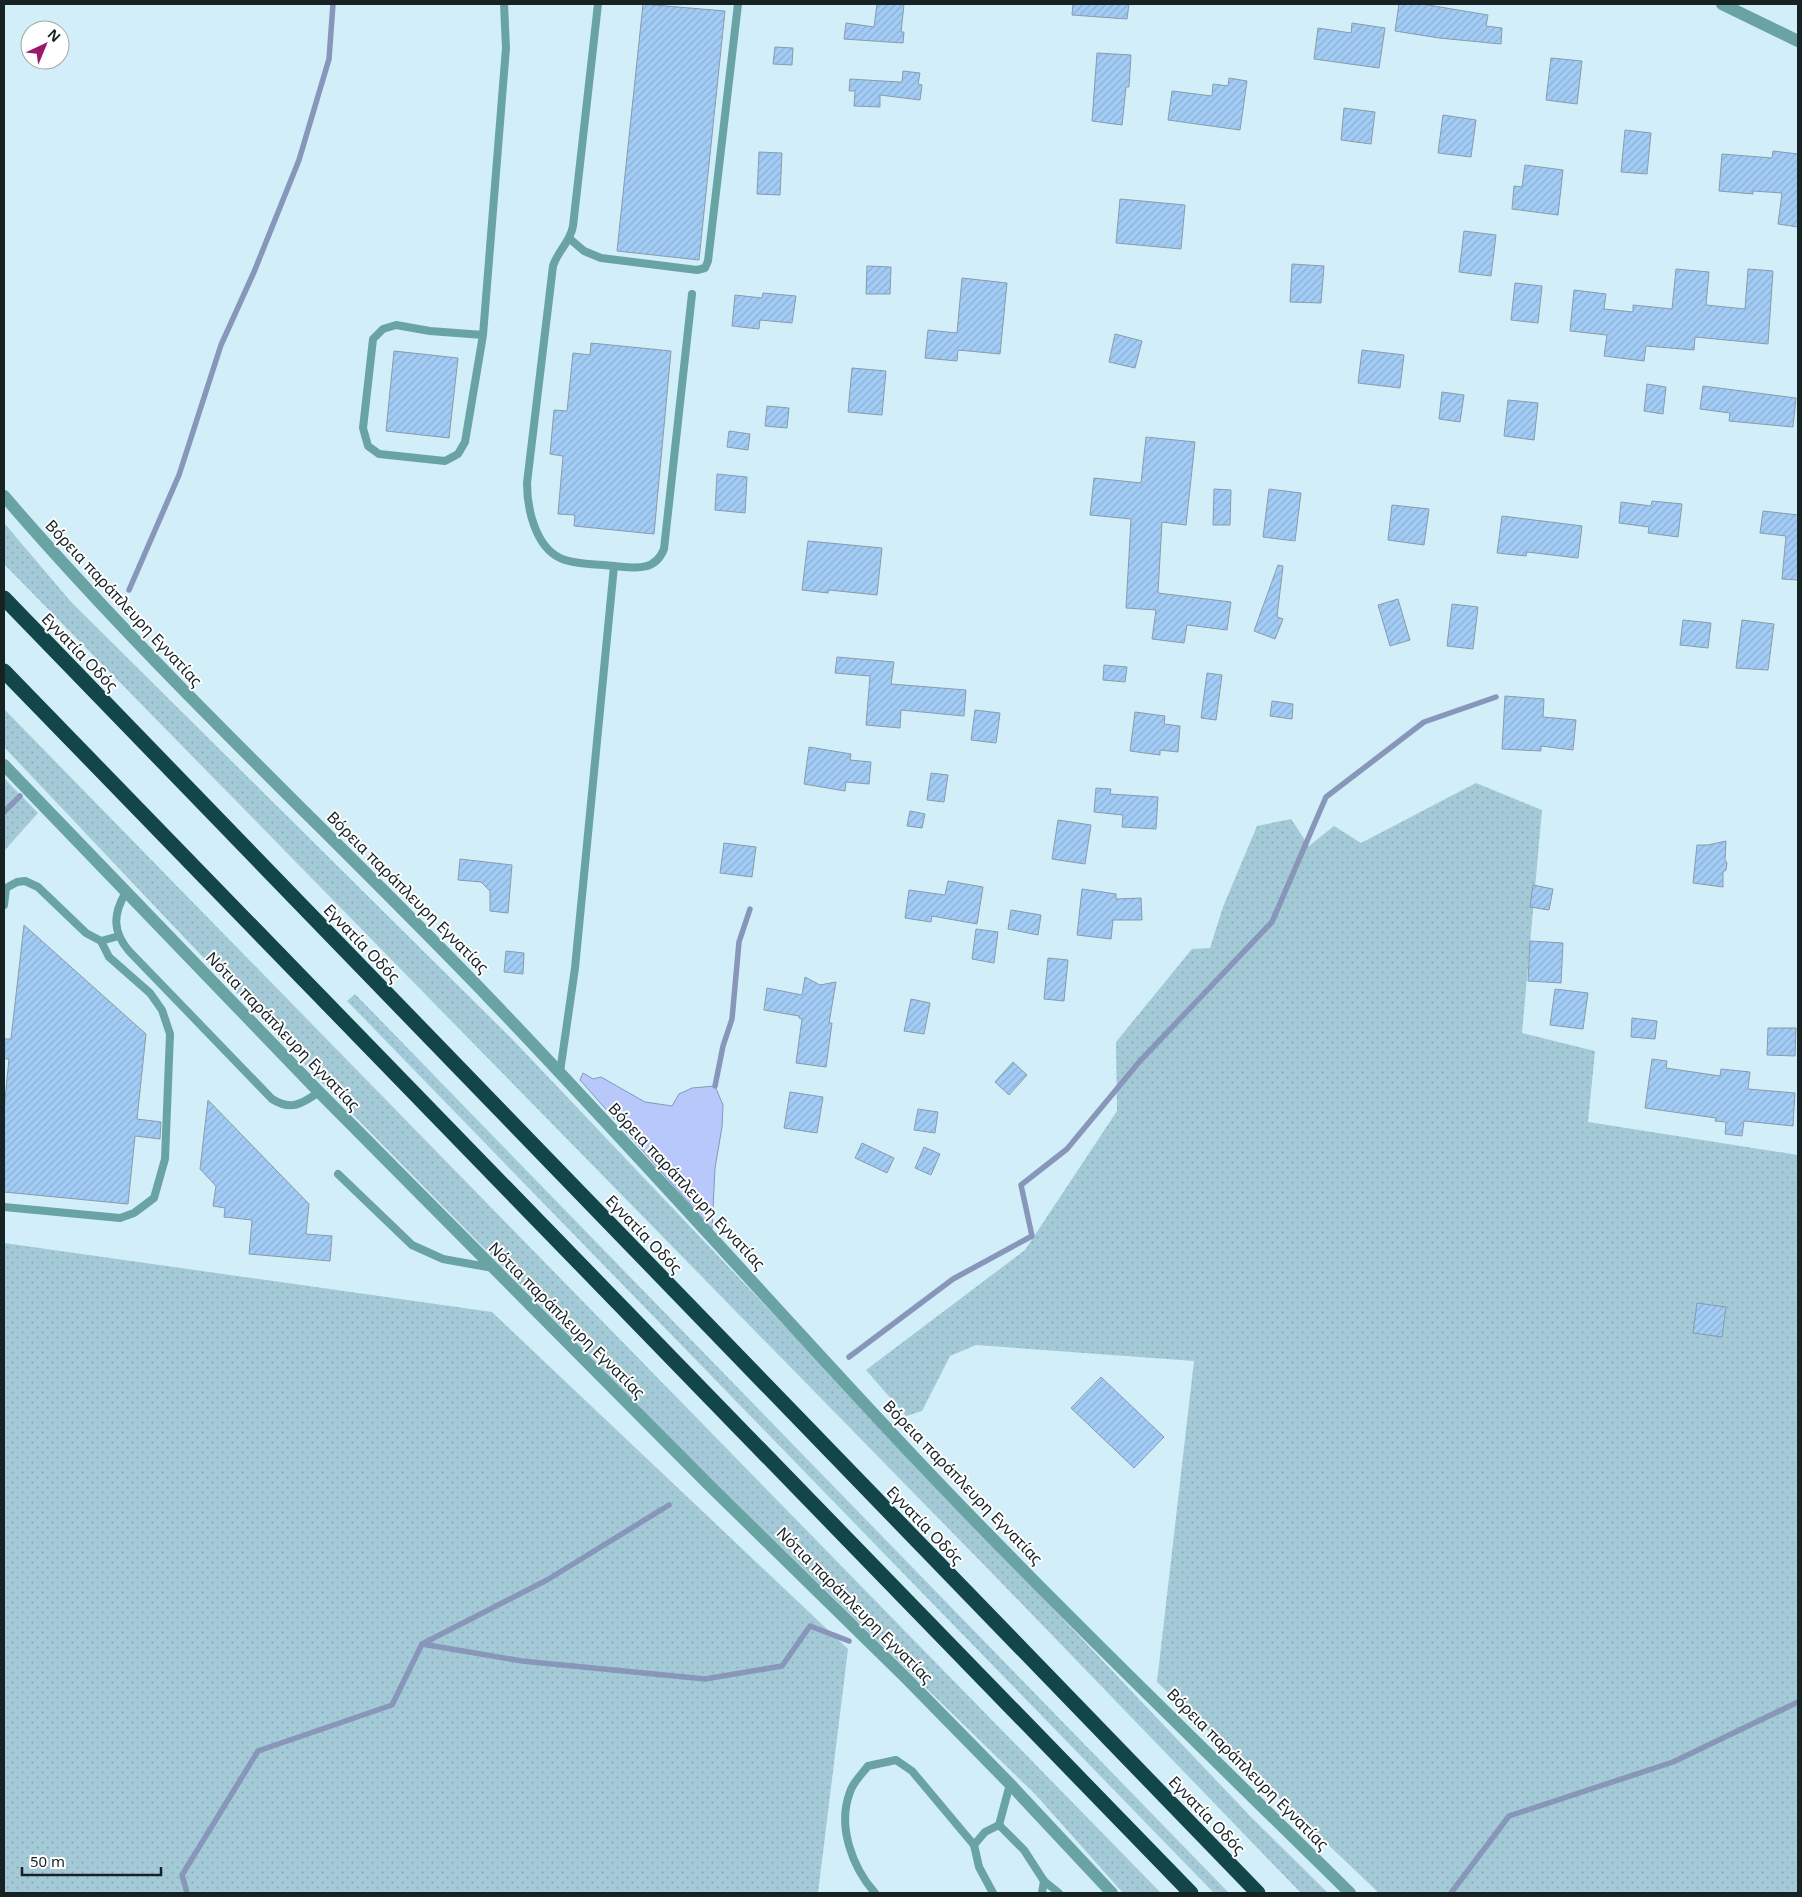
<svg xmlns="http://www.w3.org/2000/svg" width="1802" height="1897" font-family="'Noto Sans',sans-serif">
<style>
.grass{fill:url(#grass-dots)}
.water{fill:#b9c8fa;stroke:#8896ba}
.lines{fill:none;stroke-linecap:round;stroke-linejoin:round}
.stream{stroke:#8896ba;stroke-width:5.5}
.building{fill:url(#building-hatch);stroke:#899bac}
.service{stroke:#6aa3a4;stroke-width:8}
.tertiary{stroke:#6aa3a4;stroke-width:12}
.motorway{stroke:#124648;stroke-width:15}
.labels{text-anchor:middle;dominant-baseline:central;stroke-width:4;stroke-linejoin:round;paint-order:stroke}
.street-label{font-size:16px;fill:#172225;stroke:#fff}
</style>
<defs>
<pattern id="grass-dots" width="8" height="8" patternUnits="userSpaceOnUse" patternTransform="scale(1.25)"><rect width="8" height="8" fill="#a4cad8"/><path d="M2 2h.1M6 6h.1" fill="none" stroke="#8cadb9" stroke-width="1.8" stroke-linecap="round"/></pattern>
<pattern id="building-hatch" width="6" height="6" patternUnits="userSpaceOnUse" patternTransform="scale(1.25)"><rect width="6" height="6" fill="#a2ccf5"/><path d="M-1 1l2-2M0 6l6-6M5 7l2-2" fill="none" stroke="#8bafd2"/></pattern>
</defs>
<rect width="100%" height="100%" fill="#d2eef8"/>
<!-- grass -->
<g class="grass">
<polygon points="4,523 72,603 512,1039 1251,1817 1328,1893 1301,1893 992,1573 4,564"/>
<polygon points="4,709 1161,1893 1123,1893 1036,1795 693,1461 321,1082 4,747"/>
<polygon points="4,778 38,813 4,851"/>
<polygon points="1476,783 1542,810 1522,1033 1595,1051 1588,1122 1798,1155 1798,1893 1379,1893 1157,1682 1194,1361 976,1345 950,1356 922,1411 906,1416 866,1370 1025,1250 1117,1111 1116,1042 1192,949 1210,948 1223,907 1257,826 1291,819 1309,846 1334,826 1361,843"/>
<polygon points="355,994 1229,1893 1214,1893 347,1001"/>
<polygon points="4,1243 492,1312 848,1649 818,1893 4,1893"/>
</g>
<!-- water -->
<polygon class="water" points="583,1073 593,1079 601,1077 645,1102 672,1106 679,1094 692,1088 715,1086 723,1105 722,1127 715,1168 712,1229 580,1080"/>
<g class="lines">
<!-- stream -->
<g class="stream">
<polyline points="129,590 179,475 221,345 254,272 299,160 329,59 333,4"/>
<polyline points="4,812 20,796"/>
<polyline points="715,1086 723,1046 732,1019 739,942 750,909"/>
<polyline points="849,1357 953,1279 1032,1236 1021,1185 1067,1149 1140,1061 1272,922 1326,797 1424,722 1496,697"/>
<polyline points="422,1644 522,1661 705,1679 782,1666 810,1626 849,1641"/>
<polyline points="187,1893 182,1875 258,1751 392,1705 422,1644 547,1580 669,1505"/>
<polyline points="1451,1893 1509,1816 1673,1762 1798,1702"/>
</g>
</g>
<!-- building -->
<g class="building">
<polygon points="643,4 725,11 699,260 617,251"/>
<polygon points="877,4 904,4 901,32 904,32 903,43 844,39 846,23 874,27"/>
<polygon points="1073,4 1129,4 1127,19 1072,15"/>
<polygon points="1399,4 1422,4 1488,15 1486,26 1502,28 1501,44 1439,38 1395,31"/>
<polygon points="1352,23 1385,28 1379,68 1314,59 1318,28 1351,33"/>
<polygon points="775,47 793,48 792,65 773,64"/>
<polygon points="1097,53 1131,55 1129,87 1126,87 1122,125 1092,121"/>
<polygon points="1551,58 1582,61 1577,104 1546,100"/>
<polygon points="903,71 920,73 918,84 922,85 920,100 880,95 880,107 854,106 855,91 849,91 850,79 899,82 902,82"/>
<polygon points="1229,78 1247,81 1240,130 1168,120 1172,91 1212,96 1213,84 1228,86"/>
<polygon points="1344,108 1375,112 1371,144 1341,140"/>
<polygon points="1443,115 1476,120 1471,157 1438,153"/>
<polygon points="1625,130 1651,133 1647,174 1621,172"/>
<polygon points="1773,151 1798,154 1798,227 1778,224 1782,193 1753,191 1753,194 1719,191 1722,154 1772,158"/>
<polygon points="759,152 782,153 780,195 757,194"/>
<polygon points="1525,165 1563,170 1558,215 1512,209 1514,186 1522,187"/>
<polygon points="1120,199 1185,205 1181,249 1116,243"/>
<polygon points="1464,231 1496,235 1491,276 1459,272"/>
<polygon points="1292,264 1324,266 1321,303 1290,302"/>
<polygon points="867,266 891,267 890,294 866,294"/>
<polygon points="1676,269 1709,272 1706,305 1745,309 1748,269 1773,271 1768,344 1695,337 1694,350 1646,346 1644,361 1604,356 1607,335 1570,331 1574,290 1606,294 1604,309 1633,312 1633,305 1672,309"/>
<polygon points="962,278 1007,283 1000,354 958,350 957,361 925,358 928,330 957,333"/>
<polygon points="1515,283 1542,286 1538,323 1511,320"/>
<polygon points="763,293 796,296 792,323 760,320 759,329 732,326 735,295 762,298"/>
<polygon points="1115,334 1142,341 1135,368 1109,362"/>
<polygon points="591,343 671,351 654,534 574,526 575,515 558,514 563,456 550,454 554,410 567,411 573,353 590,355"/>
<polygon points="1362,350 1404,355 1400,388 1358,383"/>
<polygon points="394,351 458,358 449,438 386,431"/>
<polygon points="852,368 886,371 882,415 848,412"/>
<polygon points="1647,384 1666,387 1663,414 1644,411"/>
<polygon points="1703,386 1796,398 1793,427 1729,421 1730,413 1700,409"/>
<polygon points="1442,392 1464,395 1460,422 1439,419"/>
<polygon points="1508,400 1538,403 1534,440 1504,436"/>
<polygon points="767,406 789,408 787,428 765,426"/>
<polygon points="729,431 750,434 748,450 727,447"/>
<polygon points="1146,437 1195,442 1186,525 1162,522 1158,593 1231,602 1227,630 1187,625 1184,643 1152,639 1156,610 1126,608 1131,519 1090,515 1094,478 1141,483"/>
<polygon points="717,474 747,477 745,513 715,510"/>
<polygon points="1214,489 1231,490 1230,525 1213,525"/>
<polygon points="1269,489 1301,493 1295,541 1263,537"/>
<polygon points="1652,501 1682,504 1678,537 1648,533 1649,527 1619,523 1621,502 1651,506"/>
<polygon points="1392,505 1429,509 1424,545 1388,540"/>
<polygon points="1763,511 1798,515 1798,580 1782,579 1786,536 1760,533"/>
<polygon points="1502,516 1582,526 1578,558 1527,552 1526,556 1497,553"/>
<polygon points="808,541 882,548 877,595 829,590 828,593 802,590"/>
<polygon points="1278,565 1283,566 1277,617 1283,619 1275,639 1254,631"/>
<polygon points="1398,599 1410,640 1390,646 1378,605"/>
<polygon points="1452,604 1478,607 1473,649 1447,646"/>
<polygon points="1683,620 1711,623 1708,648 1680,645"/>
<polygon points="1742,620 1774,624 1768,670 1736,668"/>
<polygon points="837,657 894,662 891,684 966,690 964,716 901,710 900,728 866,725 870,676 835,673"/>
<polygon points="1104,665 1127,667 1125,682 1103,680"/>
<polygon points="1207,673 1222,675 1216,720 1201,718"/>
<polygon points="1505,696 1544,699 1543,717 1576,720 1573,750 1541,746 1541,751 1502,749"/>
<polygon points="1272,701 1293,704 1292,719 1270,716"/>
<polygon points="975,710 1000,713 996,743 971,740"/>
<polygon points="1135,712 1165,716 1164,724 1180,726 1178,752 1160,750 1160,755 1130,751"/>
<polygon points="809,747 851,754 850,760 871,762 869,784 846,782 845,791 804,784"/>
<polygon points="931,773 948,775 944,802 927,800"/>
<polygon points="1096,788 1111,789 1110,794 1158,797 1156,829 1122,827 1123,815 1094,812"/>
<polygon points="910,811 925,814 922,828 907,826"/>
<polygon points="1058,820 1091,825 1085,864 1052,859"/>
<polygon points="1726,841 1725,860 1727,863 1726,870 1723,872 1723,887 1693,883 1697,845 1708,845"/>
<polygon points="724,843 756,847 752,877 720,873"/>
<polygon points="460,859 512,865 508,913 490,911 490,891 481,882 458,880"/>
<polygon points="948,881 983,887 977,924 932,916 931,922 905,918 909,890 945,895"/>
<polygon points="1533,885 1553,889 1549,910 1530,907"/>
<polygon points="1082,889 1116,894 1116,899 1141,898 1142,920 1113,920 1111,939 1077,935"/>
<polygon points="1011,910 1041,915 1038,935 1008,929"/>
<polygon points="24,925 146,1034 137,1119 161,1122 160,1139 135,1136 128,1204 4,1192 4,1110 9,1059 4,1059 4,1039 11,1039"/>
<polygon points="976,929 998,932 994,963 972,959"/>
<polygon points="1530,941 1563,943 1561,983 1528,981"/>
<polygon points="506,951 524,953 523,974 504,972"/>
<polygon points="1048,958 1068,960 1064,1001 1044,999"/>
<polygon points="805,977 820,985 836,982 829,1023 832,1023 826,1067 796,1063 802,1019 799,1018 799,1016 764,1010 767,988 802,995"/>
<polygon points="1555,989 1588,993 1583,1029 1550,1025"/>
<polygon points="911,999 930,1003 924,1034 904,1031"/>
<polygon points="1632,1018 1657,1021 1655,1039 1631,1037"/>
<polygon points="1768,1028 1796,1028 1795,1056 1767,1055"/>
<polygon points="1652,1059 1667,1061 1666,1068 1720,1076 1721,1069 1750,1072 1748,1089 1795,1093 1793,1126 1744,1121 1742,1136 1725,1134 1726,1122 1715,1121 1716,1118 1645,1108"/>
<polygon points="1013,1062 1027,1075 1009,1095 995,1082"/>
<polygon points="790,1092 823,1097 817,1133 784,1128"/>
<polygon points="208,1100 309,1204 306,1234 332,1236 330,1261 249,1254 252,1220 224,1217 225,1208 213,1206 216,1186 200,1169"/>
<polygon points="918,1109 938,1112 935,1133 914,1130"/>
<polygon points="862,1143 894,1158 887,1173 855,1158"/>
<polygon points="924,1147 940,1154 931,1175 915,1168"/>
<polygon points="1697,1303 1726,1307 1722,1337 1693,1333"/>
<polygon points="1101,1377 1164,1437 1134,1468 1071,1408"/>
</g>
<g class="lines">
<!-- service -->
<g class="service">
<polyline points="570,239 584,251 601,258 697,270 705,268 708,261 738,4"/>
<polyline points="483,335 430,331 396,325 383,329 373,339 363,428 368,446 379,454 445,461 458,454 465,442 483,335 506,48 504,4"/>
<path d="M 614,566 C 635,568 655,572 664,549 L 692,294"/>
<path d="M 126,892 C 113,914 112,931 129,951 L 272,1099 C 291,1111 302,1104 319,1092"/>
<polyline points="4,905 6,888 17,882 25,881 38,887 86,933 101,941 109,957 150,993 162,1010 170,1034 165,1159 154,1198 134,1213 120,1218 4,1207"/>
<polyline points="101,941 119,936"/>
<path d="M 560,1072 L 575,968 L 614,566 C 599,564 574,565 560,558 C 535,546 527,508 527,483 L 553,266 C 558,250 570,243 573,226 L 598,4"/>
<polyline points="338,1174 412,1245 443,1259 493,1268"/>
<polyline points="999,1825 1024,1850 1044,1881 1059,1893"/>
<polyline points="974,1845 985,1832 999,1825 1010,1784"/>
<path d="M 875,1893 C 852,1867 837,1826 850,1792 C 853,1782 862,1774 868,1766 L 896,1760 L 912,1771 L 974,1845 L 979,1867 L 993,1893"/>
<polyline points="1042,1893 1044,1881"/>
</g>
<!-- tertiary -->
<g class="tertiary">
<polyline points="1722,4 1798,41"/>
<path d="M 4,496 C 157,674 330,832 492,1001 C 636,1151 773,1307 916,1459 C 1057,1608 1205,1750 1350,1893"/>
<polyline points="4,765 319,1092 707,1483 905,1677 1010,1784 1112,1893"/>
</g>
<!-- motorway -->
<g class="motorway">
<polyline points="4,598 1258,1893"/>
<polyline points="4,671 1191,1893"/>
</g>
</g>
<g class="labels">
<!-- street labels -->
<g class="street-label">
<text transform="translate(124 603) rotate(47)">Βόρεια παράπλευρη Εγνατίας</text>
<text transform="translate(80 652) rotate(46)">Εγνατία Οδός</text>
<text transform="translate(408 892) rotate(45)">Βόρεια παράπλευρη Εγνατίας</text>
<text transform="translate(362 943) rotate(46)">Εγνατία Οδός</text>
<text transform="translate(283 1031) rotate(46)">Νότια παράπλευρη Εγνατίας</text>
<text transform="translate(687 1186) rotate(47)">Βόρεια παράπλευρη Εγνατίας</text>
<text transform="translate(644 1234) rotate(46)">Εγνατία Οδός</text>
<text transform="translate(567 1320) rotate(45)">Νότια παράπλευρη Εγνατίας</text>
<text transform="translate(963 1482) rotate(46)">Βόρεια παράπλευρη Εγνατίας</text>
<text transform="translate(925 1525) rotate(46)">Εγνατία Οδός</text>
<text transform="translate(855 1605) rotate(45)">Νότια παράπλευρη Εγνατίας</text>
<text transform="translate(1248 1769) rotate(45)">Βόρεια παράπλευρη Εγνατίας</text>
<text transform="translate(1207 1815) rotate(46)">Εγνατία Οδός</text>
</g>
</g>
<!-- border -->
<rect width="1802" height="1897" fill="none" stroke="#172225" stroke-width="10"/>
<!-- north arrow -->
<g transform="translate(45 45) rotate(44)"><circle r="24" fill="#ffffff" stroke="#a2a7a8"/>
<path d="M0-4L9 19L0 12L-9 19Z" fill="#9b196d"/>
<text y="-8" font-size="14" font-weight="bold" text-anchor="middle" fill="#172225">N</text>
</g>
<!-- scale -->
<path d="M22 1867v8h139v-8" fill="none" stroke="#172225" stroke-width="2.5"/>
<text x="30" y="1867" font-size="15" fill="#172225" stroke="#ffffff" stroke-width="4" paint-order="stroke">50 m</text>
</svg>
